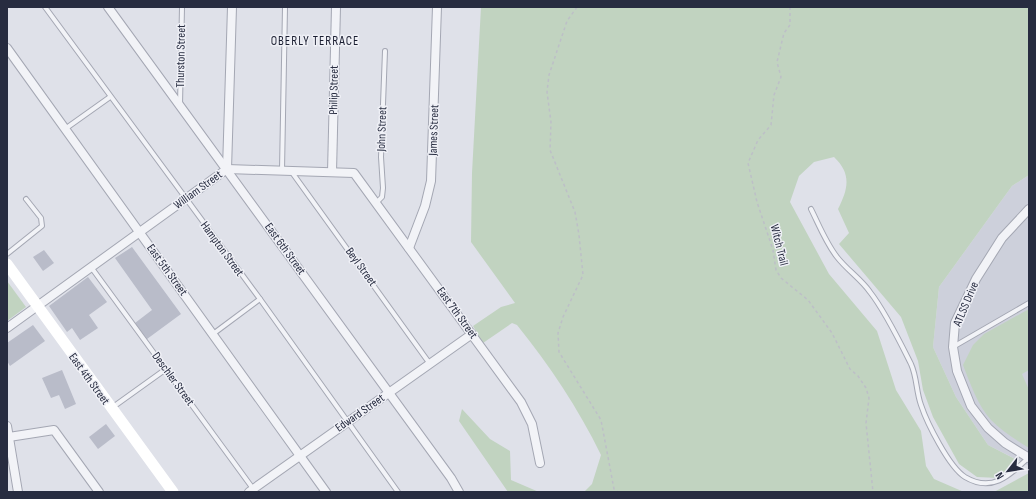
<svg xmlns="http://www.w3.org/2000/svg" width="1036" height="499" font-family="'Sofia Sans Condensed',sans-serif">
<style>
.built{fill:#cdd0db}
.green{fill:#c1d3c0}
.building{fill:#b9bcc9}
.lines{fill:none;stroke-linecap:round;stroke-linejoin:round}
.service-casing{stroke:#a4a7b3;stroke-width:6}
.minor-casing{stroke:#a4a7b3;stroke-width:10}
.path{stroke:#bdbfc7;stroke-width:1.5;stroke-dasharray:3 3;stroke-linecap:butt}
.service{stroke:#f2f3f7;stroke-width:4}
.minor{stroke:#f2f3f7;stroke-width:8}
.secondary{stroke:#fff;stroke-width:11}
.labels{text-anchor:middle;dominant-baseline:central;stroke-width:3;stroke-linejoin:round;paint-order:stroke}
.street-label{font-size:12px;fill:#272c40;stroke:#eff0f6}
.neighbourhood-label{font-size:13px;letter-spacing:1px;fill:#1a1e31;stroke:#eff0f6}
</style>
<rect width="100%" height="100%" fill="#dfe1e9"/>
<!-- built -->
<polygon class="built" points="1029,175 1029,466 988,445 956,397 933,347 939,287 1012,186"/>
<!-- green -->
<g class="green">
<path d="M 481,7 L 1029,7 L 1029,175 L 1012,186 L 939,287 L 933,347 L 956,397 L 988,445 L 1017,460 L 1012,467 L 999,478 L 977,477 L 959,464 L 933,417 L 923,390 L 918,361 L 901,317 L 839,244 L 849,233 L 838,209 C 848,189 852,174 834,157 L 814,162 L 799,176 L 790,202 L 829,274 L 877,331 L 896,390 L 921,431 L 926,466 L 934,479 L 964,492 L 584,492 L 592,484 L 601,455 C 578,408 550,366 517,325 L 512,323 L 483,343 L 473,326 L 501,307 L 515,303 L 471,242 L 472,173 Z"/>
<polygon points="7,281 26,307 7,321"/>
<path d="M 1029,309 L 1029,370 L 1022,374 L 1029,390 L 1029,448 C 1016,440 1002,431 991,420 C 978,406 970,383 963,365 L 973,345 L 984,334 Z"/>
<polygon points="462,409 490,439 510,451 511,480 539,492 508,492 459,421"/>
<polygon points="1029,473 1029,492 994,492"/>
</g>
<!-- building -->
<g class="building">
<polygon points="132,247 181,314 147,339 135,323 152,310 115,258"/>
<polygon points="44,250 54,263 43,271 33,257"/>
<polygon points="88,277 107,302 89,315 98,328 80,340 72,328 67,332 49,306"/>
<polygon points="33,325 45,341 10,366 7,361 7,343"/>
<polygon points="62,370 76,404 65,409 59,395 51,398 42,378"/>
<polygon points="106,424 115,436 98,449 89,437"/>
</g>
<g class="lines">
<!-- service casing -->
<g class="service-casing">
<g id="service">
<polyline points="45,7 260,299 398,492"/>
<polyline points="180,105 182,7"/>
<polyline points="65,129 110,97"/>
<polyline points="282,170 285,7"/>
<polyline points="291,171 430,364"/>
<polyline points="376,203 382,197 383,188 381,157 385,51"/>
<path d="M 811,209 C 819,225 826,243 837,257 C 847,270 861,279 870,292 C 885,311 900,342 911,364 C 917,377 916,391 921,405 C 927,423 949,467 965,477 C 992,493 1009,476 1028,458"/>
<polyline points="7,254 42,226 41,218 26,199"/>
<polyline points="91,267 254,490"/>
<polyline points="213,334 260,299"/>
<polyline points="953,347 1029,303"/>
<polyline points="113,407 166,369"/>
</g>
</g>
<!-- minor casing -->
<g class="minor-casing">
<g id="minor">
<polyline points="108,7 451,478 459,492"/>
<polyline points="7,48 326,492"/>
<polyline points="227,169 354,173 521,402 532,424 540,463"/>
<polyline points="227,169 232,7"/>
<polyline points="332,172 336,7"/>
<polyline points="1029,209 1002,238 976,279 955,323 953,347 957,371 971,406 988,428 1005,443 1029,458"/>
<polyline points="409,248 425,206 431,181 437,7"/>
<polyline points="7,328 227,169"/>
<polyline points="7,426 18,492"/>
<polyline points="9,437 54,430 99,492"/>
<polyline points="249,492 472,334"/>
</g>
</g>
<!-- path -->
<g class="path">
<polyline points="577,7 567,21 549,75 547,92 551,122 550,150 575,212 579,235 583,275 563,317 558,333 559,352 601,420 614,489 618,492"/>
<polyline points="790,7 790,25 784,33 777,62 781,77 774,95 771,125 758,140 748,163 757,202 773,250 776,270 781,278 808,300 832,333 850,369 858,376 866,388 869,398 866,423 873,492"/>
</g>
<!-- service -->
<use href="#service" class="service"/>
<!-- minor -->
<use href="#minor" class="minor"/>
<!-- secondary -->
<polyline class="secondary" points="7,264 173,492"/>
</g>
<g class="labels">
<!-- street labels -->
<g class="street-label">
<text transform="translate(181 56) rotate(-89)">Thurston Street</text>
<text transform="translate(334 90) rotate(-89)">Philip Street</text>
<text transform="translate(382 129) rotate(-88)">John Street</text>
<text transform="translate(434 130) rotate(-88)">James Street</text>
<text transform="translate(198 190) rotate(-36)">William Street</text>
<text transform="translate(779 245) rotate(76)">Witch Trail</text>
<text transform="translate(222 249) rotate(54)">Hampton Street</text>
<text transform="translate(285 249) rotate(54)">East 6th Street</text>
<text transform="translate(361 267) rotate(54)">Beyl Street</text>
<text transform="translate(167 270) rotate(54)">East 5th Street</text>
<text transform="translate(966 304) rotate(-67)">ATLSS Drive</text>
<text transform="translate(457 313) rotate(54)">East 7th Street</text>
<text transform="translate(89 379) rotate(54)">East 4th Street</text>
<text transform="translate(173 379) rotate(54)">Deschler Street</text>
<text transform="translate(360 413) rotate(-35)">Edward Street</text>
</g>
<!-- neighbourhood labels -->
<g class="neighbourhood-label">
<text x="315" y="41">OBERLY TERRACE</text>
</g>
</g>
<!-- border -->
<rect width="1036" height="499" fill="none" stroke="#272c40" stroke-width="16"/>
<!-- north arrow -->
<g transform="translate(1008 471) rotate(239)" stroke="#eff0f6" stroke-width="3" paint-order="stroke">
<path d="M0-3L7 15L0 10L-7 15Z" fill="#272c40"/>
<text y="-6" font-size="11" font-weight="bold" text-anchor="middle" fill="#272c40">N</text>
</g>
</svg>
